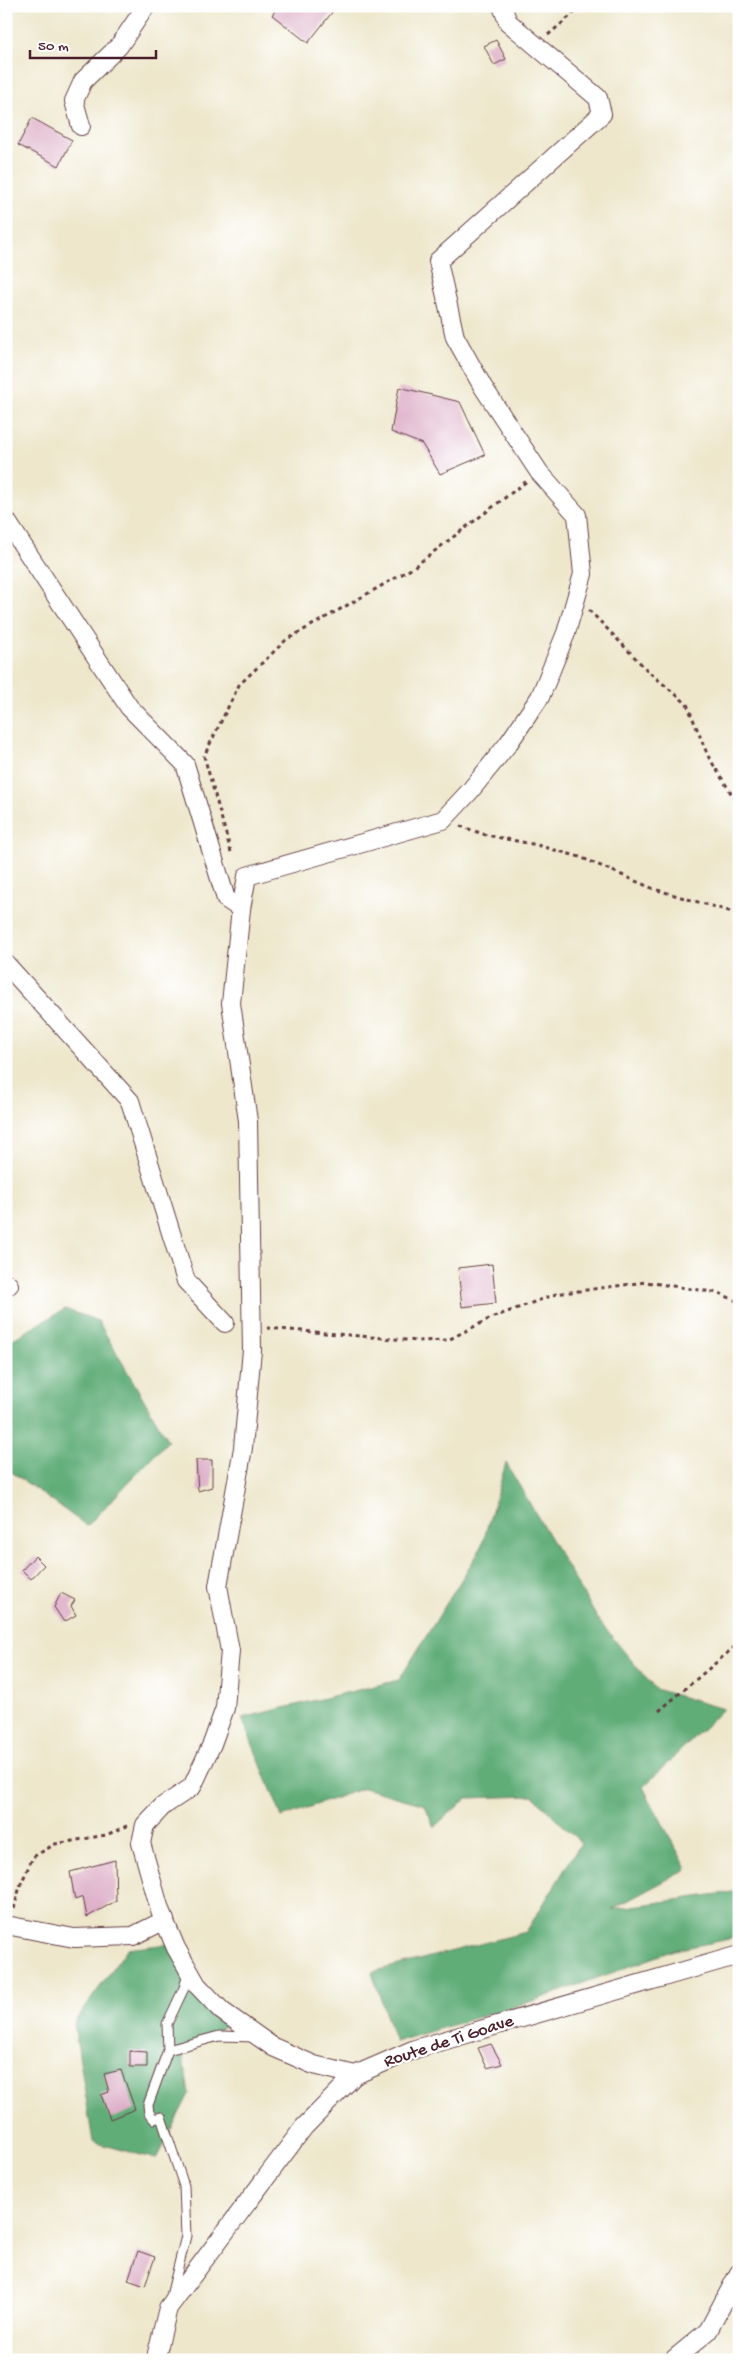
<svg xmlns="http://www.w3.org/2000/svg" width="745" height="2366" font-family="'Gochi Hand',sans-serif">
<style>
.forest{fill:#60ad78;stroke:#556652}
.building{fill:#deb1c9}
.lines{fill:none;stroke-linecap:round;stroke-linejoin:round}
.service-casing{stroke:#633d43;stroke-width:11}
.minor-casing{stroke:#633d43;stroke-width:20}
.path{stroke:#633d43;stroke-width:3;stroke-dasharray:4 4;stroke-linecap:butt}
.service{stroke:#fff;stroke-width:9}
.minor{stroke:#fff;stroke-width:18}
.labels{text-anchor:middle;dominant-baseline:central;stroke-width:4.5;stroke-linejoin:round;paint-order:stroke}
.street-label{font-size:18px;fill:#4a1f2b;stroke:#fff}
</style>
<rect width="100%" height="100%" fill="#fff"/>
<filter id="ink" filterUnits="userSpaceOnUse"><feTurbulence type="fractalNoise" baseFrequency=".02" numOctaves="2"/><feDisplacementMap in="SourceGraphic" scale="10" xChannelSelector="R" yChannelSelector="G"/><feConvolveMatrix kernelMatrix="1 2 1 2 8 2 1 2 1" color-interpolation-filters="sRGB"/></filter>
<filter id="wash" filterUnits="userSpaceOnUse"><feTurbulence type="fractalNoise" baseFrequency=".0096" numOctaves="4" result="noise"/><feDisplacementMap in="SourceGraphic" scale="20" xChannelSelector="R" yChannelSelector="G"/><feGaussianBlur stdDeviation="1.12" result="paint"/><feColorMatrix in="noise" values="0 0 0 0 0 0 0 0 0 0 0 0 0 0 0 0 0 1.4 0 .05"/><feComposite in="paint" operator="in"/></filter>
<g filter="url(#wash)">
<rect width="100%" height="100%" fill="#eee7cc"/>
<!-- forest -->
<g class="forest">
<polygon points="65,1309 98,1321 168,1441 87,1526 6,1468 6,1343"/>
<polygon points="506,1463 599,1621 655,1689 723,1709 643,1787 687,1869 612,1909 739,1891 739,1937 675,1950 536,2000 395,2042 372,1972 526,1932 581,1843 533,1796 467,1798 434,1827 425,1805 364,1788 282,1817 242,1718 399,1680 481,1548"/>
<polygon points="168,1944 228,2024 182,2050 189,2094 156,2159 93,2142 74,2023 127,1949"/>
</g>
<g id="blocks">
<!-- building -->
<g class="building">
<polygon points="279,6 337,6 308,43 272,15"/>
<polygon points="496,40 506,59 494,65 484,46"/>
<polygon points="32,118 72,140 59,166 18,145"/>
<polygon points="399,387 460,402 485,455 440,474 422,444 391,432"/>
<polygon points="492,1264 496,1303 462,1307 458,1268"/>
<polygon points="196,1460 212,1460 212,1487 198,1491"/>
<polygon points="35,1556 44,1565 31,1579 22,1570"/>
<polygon points="61,1593 75,1600 71,1606 76,1615 64,1622 54,1607"/>
<polygon points="115,1860 116,1901 87,1917 83,1897 75,1900 70,1872"/>
<polygon points="491,2044 502,2064 487,2068 478,2048"/>
<polygon points="130,2051 147,2052 147,2067 130,2067"/>
<polygon points="121,2070 135,2109 110,2119 101,2095 109,2092 104,2074"/>
<polygon points="138,2251 155,2257 145,2286 128,2280"/>
</g>
</g>
</g>
<g filter="url(#ink)">
<use href="#blocks" fill-opacity="0" stroke="#633d43" stroke-width="1"/>
<g class="lines">
<!-- service casing -->
<g class="service-casing">
<g id="service">
<polyline points="185,1973 187,1977 184,1988 167,2024 168,2050 219,2036 255,2037"/>
<polyline points="168,2050 148,2105 149,2113 154,2119 161,2117 184,2186 186,2236 171,2296"/>
</g>
</g>
<!-- minor casing -->
<g class="minor-casing">
<g id="minor">
<polyline points="81,126 74,101 83,81 119,46 146,6"/>
<polyline points="6,520 129,707 185,764 226,899 241,909"/>
<polyline points="6,964 130,1101 186,1281 225,1323"/>
<polyline points="6,1283 9,1285"/>
<polyline points="6,1925 74,1938 133,1936 165,1920"/>
<polyline points="355,2075 314,2065 273,2047 222,2011 197,1985 176,1948 160,1910 141,1843 145,1825 163,1806 192,1787 212,1744 225,1708 230,1651 218,1586 243,1448 252,1350 248,1121 231,1003 241,909 247,876 443,820 470,791 508,744 540,697 566,633 583,574 577,515 539,472 483,387 455,337 438,261 602,114 598,98 508,22 502,6"/>
<polyline points="157,2360 157,2353 168,2308 304,2127 355,2075 415,2049 739,1955"/>
<polyline points="673,2360 708,2331 739,2273"/>
</g>
</g>
<!-- path -->
<g class="path">
<polyline points="548,35 582,6"/>
<polyline points="589,610 649,672 687,704 708,756 739,806"/>
<polyline points="460,826 486,835 537,845 580,857 654,889 739,914"/>
<polyline points="231,852 204,756 239,685 286,640 411,569 527,481"/>
<polyline points="267,1328 418,1341 448,1340 491,1318 556,1294 646,1282 719,1293 739,1302"/>
<polyline points="659,1711 739,1643"/>
<polyline points="14,1909 20,1886 33,1857 55,1844 106,1835 127,1826"/>
</g>
<!-- service -->
<use href="#service" class="service"/>
<!-- minor -->
<use href="#minor" class="minor"/>
</g>
</g>
<g class="labels">
<!-- street labels -->
<g class="street-label">
<text transform="translate(449 2042) rotate(-18)">Route de Ti Goave</text>
</g>
</g>
<!-- margin -->
<rect width="745" height="2366" fill="none" stroke="#fff" stroke-width="25"/>
<!-- scale -->
<path d="M30 50v8h126v-8" fill="none" stroke="#4a1f2b" stroke-width="2.5"/>
<text x="38" y="50" font-size="15" fill="#4a1f2b" stroke="#ffffff" stroke-width="4" paint-order="stroke">50 m</text>
</svg>
